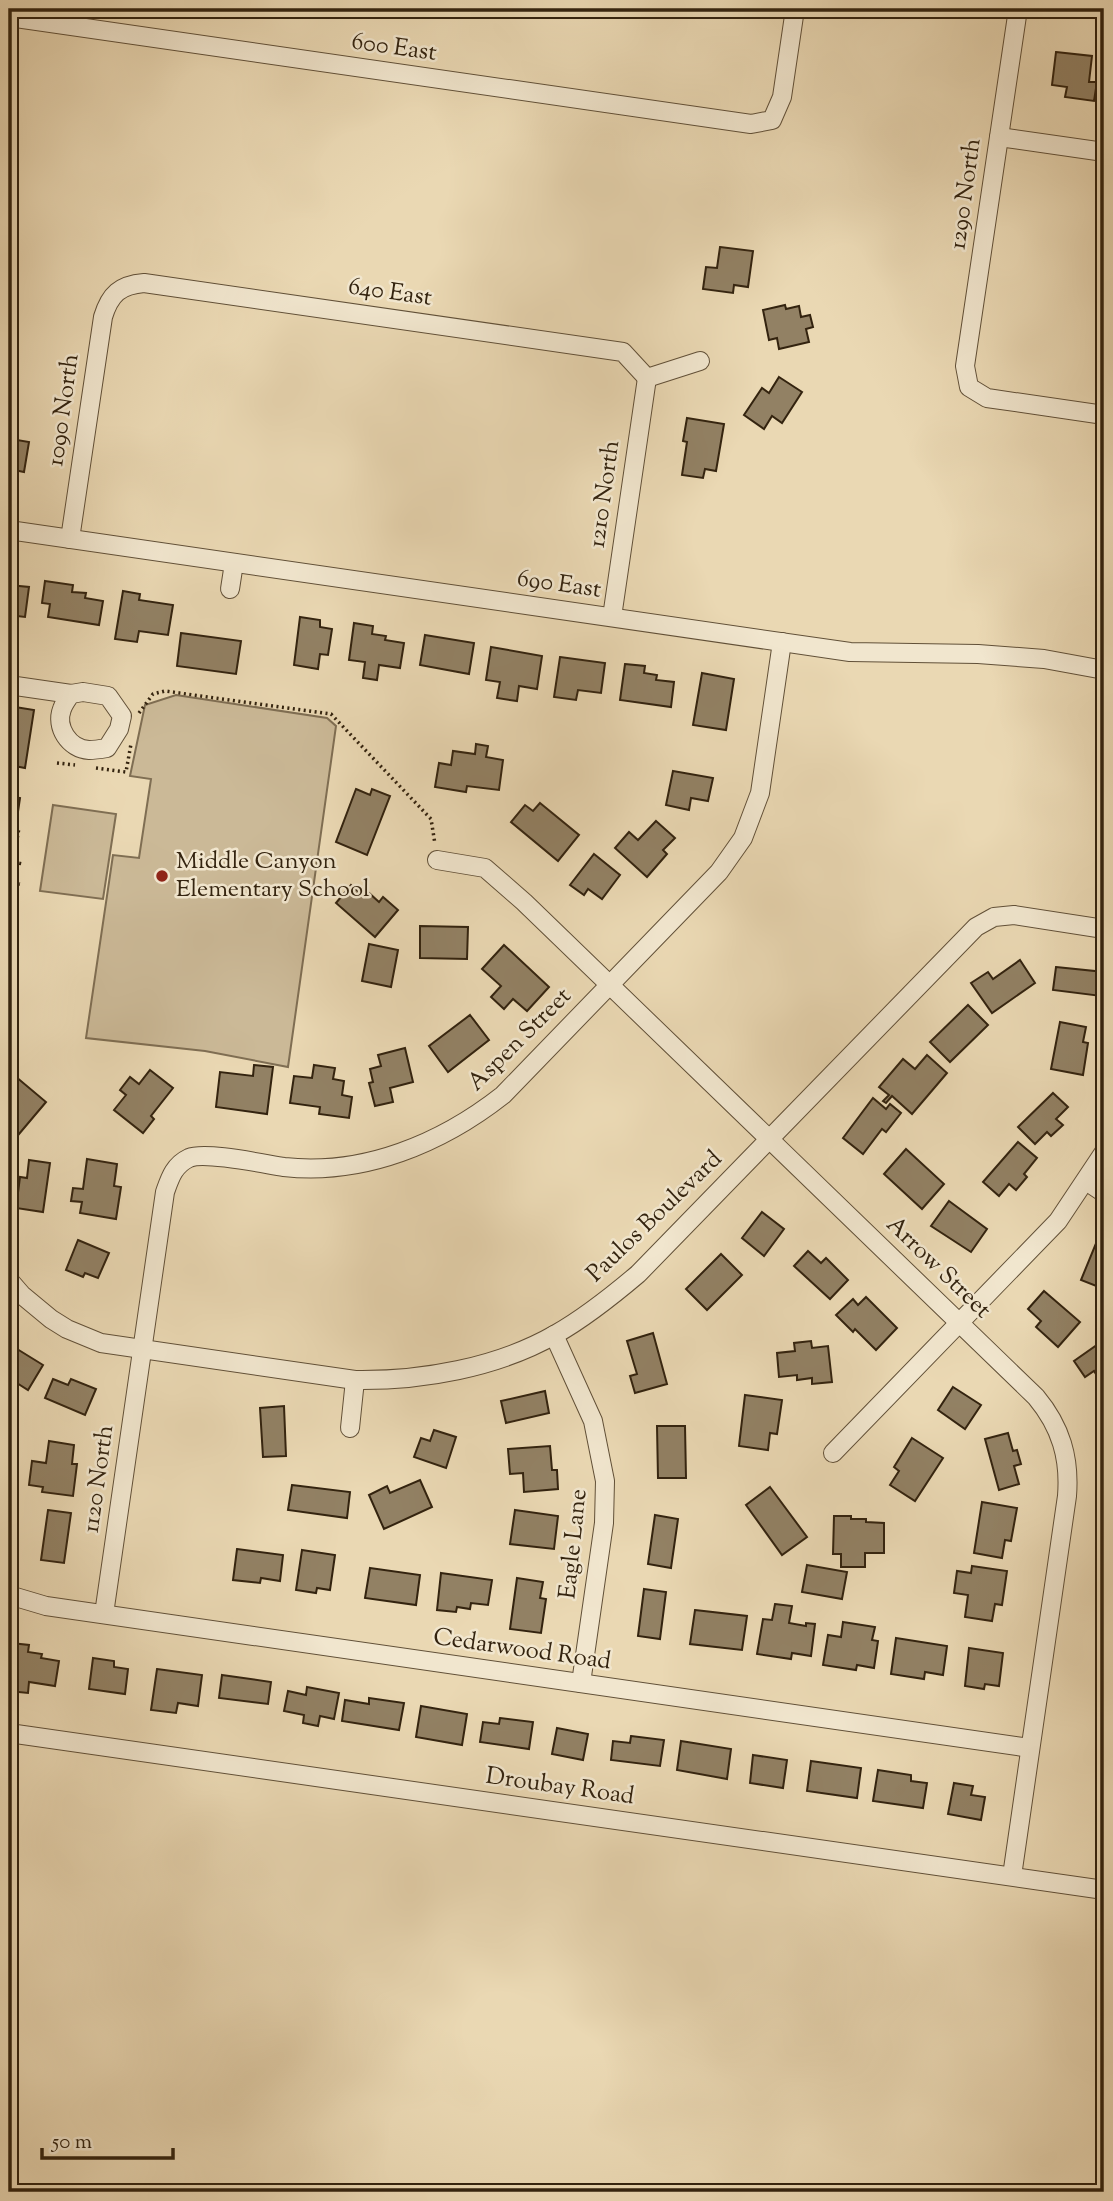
<svg xmlns="http://www.w3.org/2000/svg" width="1113" height="2201" font-family="'Sorts Mill Goudy',serif">
<style>
.green{fill:#cbb997;stroke:#7f6e53;stroke-width:2}
.building{fill:#928164;stroke:#33230f;stroke-width:2}
.lines{fill:none;stroke-linecap:round;stroke-linejoin:round}
.minor-casing{stroke:#615038;stroke-width:20}
.path{stroke:#33230f;stroke-width:3.5;stroke-dasharray:2 3.5;stroke-linecap:butt}
.minor{stroke:#f1e6ce;stroke-width:18}
.poi-dot{fill:#8f2418;stroke:#f1e6ce;stroke-width:2.5}
.labels{text-anchor:middle;dominant-baseline:central;stroke-width:5;stroke-linejoin:round;paint-order:stroke}
.street-label{font-size:24px;fill:#33230f;stroke:#f1e6ce}
.poi-label{font-size:24px;fill:#33230f;stroke:#f1e6ce;text-anchor:start}
</style>
<rect width="100%" height="100%" fill="#ead8b3"/>
<filter id="stains"><feTurbulence type="fractalNoise" baseFrequency=".00286" numOctaves="4"/><feColorMatrix values="0 0 0 0 .2 0 0 0 0 .09 0 0 0 0 .02 0 0 0 .5 -.17"/></filter>
<radialGradient id="worn" r=".72"><stop offset=".6" stop-color="#630" stop-opacity="0"/><stop offset="1" stop-color="#630" stop-opacity=".3"/></radialGradient>
<!-- green -->
<g class="green">
<polygon points="176,695 327,718 336,726 288,1067 205,1051 86,1038 113,855 139,858 151,779 130,776 145,705"/>
<polygon points="53,805 116,814 103,899 40,891"/>
</g>
<!-- building -->
<g class="building">
<polygon points="1056,52 1092,56 1089,82 1097,82 1094,101 1065,97 1067,87 1052,85"/>
<polygon points="720,247 753,251 748,287 734,285 733,293 703,289 706,267 717,268"/>
<polygon points="785,305 786,309 799,306 801,317 810,315 813,327 806,329 809,342 779,349 777,338 769,340 763,310"/>
<polygon points="779,377 802,392 782,423 772,416 764,429 744,415 762,388 769,393"/>
<polygon points="687,418 724,424 716,471 705,469 703,478 682,475 687,442 683,441"/>
<polygon points="9,420 14,421 11,439 29,442 24,472 9,469"/>
<polygon points="45,581 73,585 72,592 86,593 85,598 103,601 99,625 48,617 50,604 42,603"/>
<polygon points="9,585 29,587 25,617 9,615"/>
<polygon points="123,591 140,594 139,600 173,605 168,635 139,631 137,642 115,639"/>
<polygon points="300,617 320,620 320,627 332,629 328,655 320,654 318,669 294,665"/>
<polygon points="354,623 373,626 372,634 386,636 385,640 404,643 400,668 379,665 377,680 363,678 365,662 349,660"/>
<polygon points="181,633 241,641 236,674 177,666"/>
<polygon points="425,635 474,643 469,674 420,665"/>
<polygon points="491,647 542,656 537,689 519,686 517,701 497,698 500,682 486,680"/>
<polygon points="560,657 605,663 601,693 578,690 576,700 554,697"/>
<polygon points="625,664 645,666 644,673 657,675 656,680 674,682 671,707 620,700"/>
<polygon points="702,673 734,679 726,730 693,725"/>
<polygon points="9,706 34,710 25,768 9,765"/>
<polygon points="476,744 488,746 486,757 503,760 499,790 467,786 466,792 435,787 439,763 451,765 453,751 475,754"/>
<polygon points="673,771 713,778 708,801 691,798 689,810 666,805"/>
<polygon points="356,789 370,795 372,789 390,796 367,855 336,842"/>
<polygon points="9,796 20,798 11,859 9,858"/>
<polygon points="540,803 579,835 558,861 511,822 525,805 533,811"/>
<polygon points="656,821 675,838 663,850 667,854 647,877 615,848 629,832 638,840"/>
<polygon points="594,854 620,875 602,899 588,889 584,895 570,885"/>
<polygon points="351,885 365,897 369,893 379,902 383,897 398,910 375,937 336,903"/>
<polygon points="420,926 468,927 467,959 420,958"/>
<polygon points="369,944 398,950 391,987 362,981"/>
<polygon points="504,945 549,987 527,1011 513,999 504,1009 491,997 501,986 482,969"/>
<polygon points="1020,960 1035,983 992,1013 971,983 988,972 993,979"/>
<polygon points="1056,967 1104,972 1101,996 1053,990"/>
<polygon points="968,1005 988,1025 950,1062 930,1042"/>
<polygon points="470,1015 489,1040 448,1072 429,1046"/>
<polygon points="1060,1022 1086,1027 1083,1042 1088,1043 1083,1075 1051,1069"/>
<polygon points="405,1048 413,1082 390,1088 393,1102 375,1106 369,1083 373,1082 370,1069 381,1066 378,1055"/>
<polygon points="927,1055 947,1073 912,1114 892,1096 886,1103 883,1101 889,1095 879,1087 903,1059 915,1069"/>
<polygon points="254,1065 273,1067 267,1114 216,1107 220,1072 253,1076"/>
<polygon points="314,1065 335,1068 333,1079 344,1081 342,1095 352,1097 349,1118 319,1114 320,1107 290,1103 294,1076 312,1078"/>
<polygon points="150,1070 173,1088 151,1116 154,1119 143,1133 114,1110 126,1095 120,1090 130,1077 139,1084"/>
<polygon points="9,1071 46,1102 19,1134 9,1126 11,1112 9,1111"/>
<polygon points="1053,1093 1068,1107 1056,1119 1063,1125 1051,1136 1047,1132 1035,1144 1018,1127"/>
<polygon points="873,1098 886,1109 890,1104 901,1113 886,1132 882,1129 863,1154 843,1138"/>
<polygon points="1018,1142 1037,1158 1024,1174 1027,1177 1016,1190 1009,1184 999,1196 983,1182"/>
<polygon points="906,1149 944,1184 922,1209 884,1174"/>
<polygon points="87,1159 117,1164 114,1186 121,1187 116,1219 80,1213 82,1202 71,1201 73,1188 83,1189"/>
<polygon points="29,1160 50,1163 43,1212 16,1208 20,1177 27,1178"/>
<polygon points="949,1201 987,1229 971,1252 931,1226"/>
<polygon points="762,1212 784,1229 764,1256 742,1238"/>
<polygon points="1099,1236 1104,1238 1104,1289 1081,1280"/>
<polygon points="78,1240 109,1253 98,1278 85,1273 83,1277 66,1270"/>
<polygon points="808,1251 821,1263 826,1258 848,1280 830,1299 794,1266"/>
<polygon points="721,1254 742,1275 707,1310 686,1289"/>
<polygon points="1044,1291 1080,1322 1058,1347 1036,1327 1041,1321 1028,1309"/>
<polygon points="866,1297 897,1328 876,1350 855,1329 853,1332 836,1315 853,1299 858,1305"/>
<polygon points="653,1333 667,1384 635,1393 630,1376 637,1374 627,1341"/>
<polygon points="1104,1340 1104,1387 1094,1371 1085,1377 1074,1361"/>
<polygon points="811,1341 812,1348 828,1346 832,1382 812,1384 812,1378 797,1380 797,1375 779,1377 777,1353 795,1351 794,1343"/>
<polygon points="9,1344 43,1365 28,1390 9,1378"/>
<polygon points="53,1379 68,1385 71,1379 96,1389 85,1415 45,1398"/>
<polygon points="953,1387 981,1405 965,1429 938,1410"/>
<polygon points="545,1391 549,1413 506,1423 501,1401"/>
<polygon points="745,1395 782,1400 777,1434 770,1433 768,1450 739,1446"/>
<polygon points="284,1406 286,1456 263,1457 260,1408"/>
<polygon points="657,1426 685,1426 686,1478 658,1478"/>
<polygon points="434,1430 456,1437 446,1468 414,1457 421,1438 430,1441"/>
<polygon points="1008,1433 1013,1451 1017,1450 1021,1464 1014,1466 1019,1484 999,1490 985,1439"/>
<polygon points="912,1438 943,1458 915,1501 890,1485 899,1471 894,1467"/>
<polygon points="49,1441 74,1445 72,1464 77,1464 73,1496 42,1492 43,1487 29,1485 32,1461 46,1463"/>
<polygon points="550,1446 552,1470 557,1470 558,1489 524,1492 523,1473 510,1474 508,1449"/>
<polygon points="420,1480 432,1507 384,1529 369,1495 387,1486 390,1493"/>
<polygon points="292,1485 350,1492 347,1518 288,1510"/>
<polygon points="770,1487 807,1537 782,1555 746,1505"/>
<polygon points="982,1502 1017,1508 1011,1541 1005,1540 1002,1558 974,1553"/>
<polygon points="48,1510 71,1513 64,1563 41,1560"/>
<polygon points="515,1510 558,1516 554,1549 510,1544"/>
<polygon points="655,1515 678,1519 671,1568 648,1564"/>
<polygon points="834,1516 851,1516 851,1519 866,1519 866,1522 884,1523 884,1553 865,1553 865,1567 841,1567 841,1554 833,1554"/>
<polygon points="237,1549 283,1555 280,1581 261,1578 260,1583 233,1580"/>
<polygon points="302,1550 335,1555 330,1590 317,1588 316,1593 296,1590"/>
<polygon points="807,1565 847,1572 842,1599 802,1592"/>
<polygon points="972,1566 1007,1571 1002,1605 995,1604 992,1621 965,1617 968,1595 954,1593 957,1571 971,1573"/>
<polygon points="370,1568 420,1575 416,1605 365,1598"/>
<polygon points="441,1573 492,1580 488,1605 471,1603 470,1609 457,1607 456,1612 437,1610"/>
<polygon points="517,1578 543,1582 540,1598 546,1599 541,1633 510,1629"/>
<polygon points="644,1589 666,1592 660,1639 638,1636"/>
<polygon points="775,1604 792,1606 789,1623 806,1626 806,1623 815,1624 811,1656 792,1653 791,1659 757,1654 763,1619 772,1620"/>
<polygon points="695,1610 747,1616 742,1650 690,1644"/>
<polygon points="843,1622 875,1627 872,1640 878,1641 874,1668 857,1665 856,1670 823,1665 828,1635 841,1637"/>
<polygon points="896,1638 947,1646 943,1675 925,1672 924,1679 891,1674"/>
<polygon points="11,1643 29,1645 28,1652 42,1654 41,1658 59,1661 55,1686 29,1682 28,1693 9,1691"/>
<polygon points="969,1648 1003,1653 999,1686 985,1684 984,1689 965,1686"/>
<polygon points="93,1658 114,1661 114,1667 128,1669 125,1694 89,1689"/>
<polygon points="157,1669 202,1675 198,1706 178,1703 176,1713 151,1710"/>
<polygon points="222,1675 271,1682 268,1704 219,1698"/>
<polygon points="307,1687 339,1693 334,1719 320,1716 318,1726 303,1723 304,1715 284,1711 288,1691 306,1695"/>
<polygon points="369,1698 404,1703 399,1730 342,1721 345,1700 369,1704"/>
<polygon points="421,1706 467,1714 462,1745 416,1737"/>
<polygon points="500,1718 533,1722 529,1749 480,1742 483,1722 499,1724"/>
<polygon points="557,1728 588,1734 583,1760 552,1754"/>
<polygon points="631,1736 664,1740 660,1766 611,1760 613,1741 630,1743"/>
<polygon points="681,1741 731,1749 727,1779 677,1770"/>
<polygon points="753,1755 787,1760 783,1788 750,1783"/>
<polygon points="811,1761 861,1768 857,1798 807,1791"/>
<polygon points="878,1770 911,1775 911,1781 927,1783 923,1808 873,1801"/>
<polygon points="954,1783 973,1786 971,1795 985,1797 981,1820 948,1814"/>
</g>
<g class="lines">
<!-- minor casing -->
<g class="minor-casing">
<g id="minor">
<polyline points="1018,9 965,366 969,387 987,398 1104,415"/>
<polyline points="9,17 751,124 772,120 782,97 795,9"/>
<polyline points="999,137 1104,152"/>
<polyline points="647,378 700,361"/>
<polyline points="9,530 850,652 978,654 1044,659 1104,670"/>
<path d="M 70,539 L 103,317 C 110,294 120,285 144,283 L 623,352 L 647,378"/>
<polyline points="230,589 234,563"/>
<polyline points="612,617 647,378"/>
<polyline points="9,685 71,694"/>
<path d="M 83,692 L 108,696 L 122,716 L 119,729 L 107,748 C 101,749 95,750 89,750 C 69,749 55,727 62,709 C 64,703 68,698 71,694 Z"/>
<path d="M 437,860 L 485,868 L 524,902 L 1036,1397 C 1061,1427 1070,1458 1067,1496 L 1012,1876"/>
<polyline points="1086,1181 1104,1193"/>
<path d="M 9,1280 L 22,1295 L 51,1319 L 67,1329 L 101,1343 L 355,1380 C 421,1381 497,1368 556,1334 C 586,1317 612,1296 638,1274 L 976,927 L 994,917 L 1014,915 L 1104,929"/>
<polyline points="554,1335 593,1421 605,1481 604,1523 581,1683"/>
<polyline points="350,1428 355,1380"/>
<polyline points="833,1453 1058,1221 1104,1152"/>
<polyline points="9,1595 46,1606 1030,1748"/>
<path d="M 104,1614 L 165,1192 C 170,1178 174,1165 189,1158 C 205,1151 264,1164 284,1167 C 364,1176 442,1143 503,1095 L 719,872 L 743,838 L 760,793 L 782,642"/>
<polyline points="9,1733 1104,1890"/>
</g>
</g>
<!-- path -->
<g class="path">
<polyline points="139,713 153,694 165,691 331,714 431,819 435,844"/>
<polyline points="57,763 75,765"/>
<polyline points="96,768 126,772 131,744"/>
<polyline points="16,827 19,828 13,862 23,864"/>
<polyline points="9,903 12,883 20,884"/>
<polyline points="9,954 10,954"/>
</g>
<!-- minor -->
<use href="#minor" class="minor"/>
</g>
<!-- markers -->
<circle class="poi-dot" cx="162" cy="876" r="7"/>
<g class="labels">
<!-- street labels -->
<g class="street-label">
<text transform="translate(394 48) rotate(8)">600 East</text>
<text transform="translate(966 194) rotate(-82)">1290 North</text>
<text transform="translate(390 293) rotate(8)">640 East</text>
<text transform="translate(64 410) rotate(-82)">1090 North</text>
<text transform="translate(605 494) rotate(-82)">1210 North</text>
<text transform="translate(559 585) rotate(8)">690 East</text>
<text transform="translate(520 1040) rotate(-45)">Aspen Street</text>
<text transform="translate(655 1217) rotate(-44)">Paulos Boulevard</text>
<text transform="translate(938 1268) rotate(44)">Arrow Street</text>
<text transform="translate(99 1479) rotate(-82)">1120 North</text>
<text transform="translate(574 1544) rotate(-84)">Eagle Lane</text>
<text transform="translate(522 1650) rotate(8)">Cedarwood Road</text>
<text transform="translate(560 1787) rotate(8)">Droubay Road</text>
</g>
<!-- poi labels -->
<g class="poi-label">
<text x="176" y="862">Middle Canyon<tspan x="176" dy="28">Elementary School</tspan></text>
</g>
</g>
<!-- margin -->
<rect width="1113" height="2201" fill="none" stroke="#ead8b3" stroke-width="35"/>
<rect x="10" y="10" width="1092" height="2180" fill="none" stroke="#33230f" stroke-width="3.5"/>
<rect x="18" y="18" width="1078" height="2166" fill="none" stroke="#33230f" stroke-width="2"/>
<!-- scale -->
<path d="M42 2148v10h131v-10" fill="none" stroke="#33230f" stroke-width="3.5"/>
<text x="52" y="2148" font-size="21" fill="#33230f" stroke="#f1e6ce" stroke-width="5" paint-order="stroke">50 m</text>
<rect width="100%" height="100%" filter="url(#stains)"/>
<rect width="100%" height="100%" fill="url(#worn)"/>
</svg>
